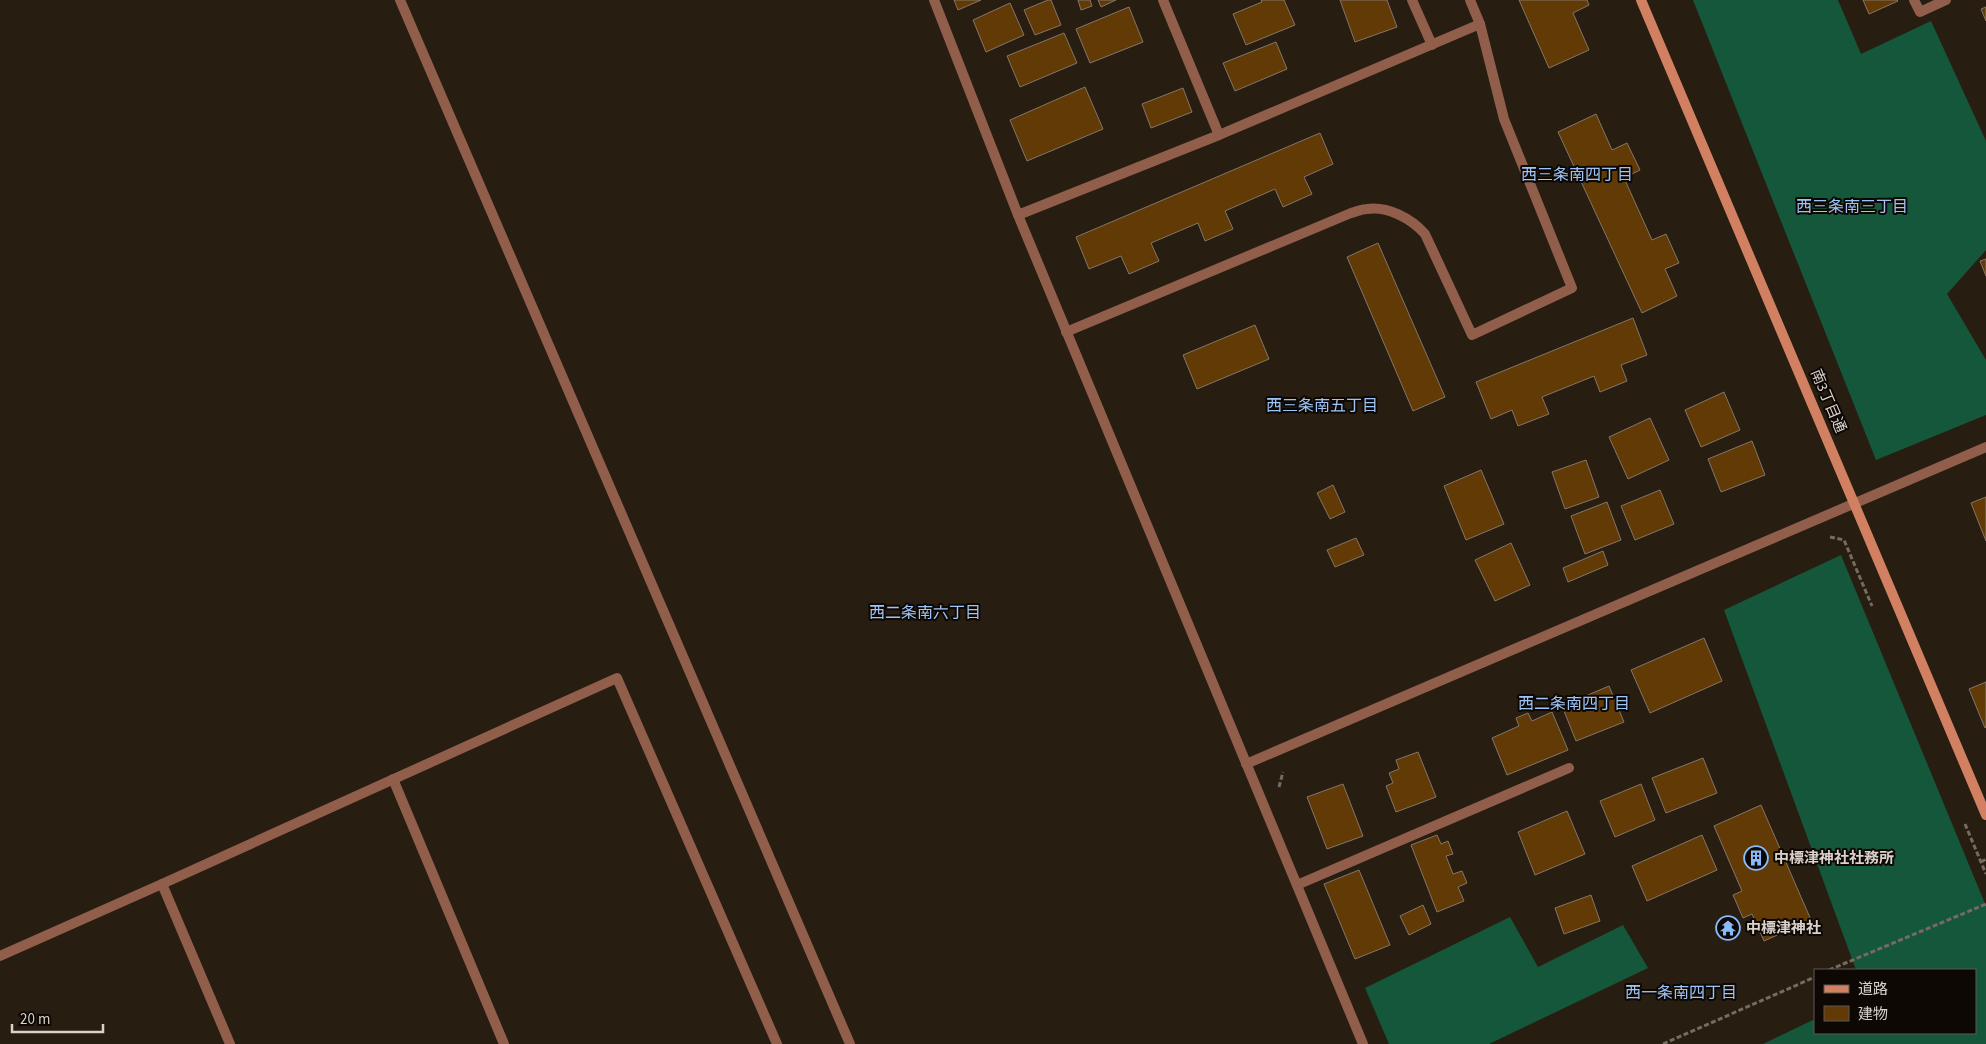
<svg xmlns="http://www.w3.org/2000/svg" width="1986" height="1044" font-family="'Source Sans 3','Noto Sans JP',sans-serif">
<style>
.forest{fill:#15573a}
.building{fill:#613a06;stroke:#847669}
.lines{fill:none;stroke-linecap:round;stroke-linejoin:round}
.path{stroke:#756b61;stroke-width:3;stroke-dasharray:5 2.5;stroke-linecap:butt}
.lane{stroke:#905e4b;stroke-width:10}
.street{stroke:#905e4b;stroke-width:10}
.secondary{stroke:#d28062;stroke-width:10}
.labels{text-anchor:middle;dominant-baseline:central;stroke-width:4;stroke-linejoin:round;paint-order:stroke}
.street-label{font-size:15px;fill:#d9d1ca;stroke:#0d0804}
.poi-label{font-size:15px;font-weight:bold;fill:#d9d1ca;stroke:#0d0804;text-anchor:start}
.neighbourhood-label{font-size:16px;fill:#9ec4f5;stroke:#0d0804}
</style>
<rect width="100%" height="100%" fill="#281d11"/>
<!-- forest -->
<g class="forest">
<polygon points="1693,0 1838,0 1861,54 1931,21 1986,141 1986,250 1947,294 1986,360 1986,415 1876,460"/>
<polygon points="1841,555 1986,906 1986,1044 1763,1044 1815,1019 1815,1033 1975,1033 1975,970 1856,970 1724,610"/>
<polygon points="1510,917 1538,967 1623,925 1648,968 1489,1044 1389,1044 1365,988"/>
</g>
<!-- building -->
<g class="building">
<polygon points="954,0 981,0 958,10"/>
<polygon points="1048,0 1051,0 1061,25 1035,35 1024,10"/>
<polygon points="1078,0 1090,0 1092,6 1081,10"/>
<polygon points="1098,0 1116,0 1101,7"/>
<polygon points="1261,0 1284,0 1295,25 1246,45 1233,14 1262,2"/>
<polygon points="1340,0 1387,0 1397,27 1355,42"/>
<polygon points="1519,0 1587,0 1589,5 1573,13 1589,50 1549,68"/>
<polygon points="1863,0 1897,0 1898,1 1869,14"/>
<polygon points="1010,3 1024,35 986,52 973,20"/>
<polygon points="1129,7 1143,42 1090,63 1076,29"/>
<polygon points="1986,7 1986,21 1981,9"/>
<polygon points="1064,33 1077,63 1020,87 1007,56"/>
<polygon points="1276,42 1287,69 1235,91 1223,63"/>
<polygon points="1085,87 1103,129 1027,161 1010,120"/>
<polygon points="1183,88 1192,112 1151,128 1142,104"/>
<polygon points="1596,114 1612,150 1627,143 1640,170 1624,178 1652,240 1666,234 1679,263 1665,269 1677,296 1642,313 1558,132"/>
<polygon points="1320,133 1333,164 1304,177 1312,194 1283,207 1275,189 1225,211 1233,229 1205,241 1198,223 1151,243 1159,261 1129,274 1121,256 1089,269 1076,237"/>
<polygon points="1378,243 1445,397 1413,411 1347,257"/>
<polygon points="1986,259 1986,276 1980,261"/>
<polygon points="1633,318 1647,355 1621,365 1627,381 1600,392 1594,376 1542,397 1549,414 1518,426 1512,410 1491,419 1476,382"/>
<polygon points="1255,325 1269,359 1197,389 1183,355"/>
<polygon points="1724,392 1740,430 1701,447 1685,410"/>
<polygon points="1650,418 1669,460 1628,479 1609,437"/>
<polygon points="1752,441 1765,475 1721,492 1708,459"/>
<polygon points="1586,460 1599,497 1565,509 1552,472"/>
<polygon points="1481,470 1504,524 1466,540 1444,486"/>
<polygon points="1333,485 1345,512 1330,519 1317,493"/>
<polygon points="1660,490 1674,524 1635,540 1621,506"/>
<polygon points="1986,497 1986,541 1971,503"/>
<polygon points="1607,502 1621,540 1585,554 1571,516"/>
<polygon points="1356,538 1364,555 1335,567 1327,550"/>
<polygon points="1511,543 1530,585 1495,601 1475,560"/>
<polygon points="1603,551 1608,565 1568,582 1563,568"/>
<polygon points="1704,638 1722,681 1650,713 1631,670"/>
<polygon points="1986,682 1986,727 1985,728 1969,689"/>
<polygon points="1609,686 1624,722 1576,741 1562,706"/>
<polygon points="1552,712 1568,750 1507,775 1492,738 1519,726 1516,718 1528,713 1532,721"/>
<polygon points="1418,752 1436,797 1396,812 1386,786 1393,783 1389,773 1399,769 1396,760"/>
<polygon points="1703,758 1717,793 1666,813 1652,778"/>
<polygon points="1343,784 1363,836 1327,849 1307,797"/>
<polygon points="1641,784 1655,820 1615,837 1600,801"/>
<polygon points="1761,805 1811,920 1764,941 1752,914 1743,918 1733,895 1742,891 1714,826"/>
<polygon points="1567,811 1585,854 1535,875 1518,832"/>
<polygon points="1437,835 1441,844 1448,841 1453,854 1446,856 1453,874 1462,871 1467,883 1458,887 1464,901 1437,912 1411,845"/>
<polygon points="1702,835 1717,870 1647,901 1632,866"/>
<polygon points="1359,870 1390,945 1355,959 1324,884"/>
<polygon points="1591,895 1600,921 1564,934 1555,908"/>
<polygon points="1423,905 1431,924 1409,935 1400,916"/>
</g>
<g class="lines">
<!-- path -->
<g class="path">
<polyline points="1830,537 1844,540 1872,606"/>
<polyline points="1279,787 1283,772"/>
<polyline points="1965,824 1986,874"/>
<polyline points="1981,862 1986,859"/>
<polyline points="1829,970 1986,904"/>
<polyline points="1663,1044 1815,977"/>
</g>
<!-- lane -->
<g class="lane">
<polyline points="400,0 850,1044"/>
<polyline points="1470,0 1480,24"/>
<polyline points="1914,0 1920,12 1946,0"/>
<polyline points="393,779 504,1044"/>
<polyline points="162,884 617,678 777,1044"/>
<polyline points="1297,885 1569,768"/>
<polyline points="0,956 162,884 230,1044"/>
</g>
<!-- street -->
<g class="street">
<polyline points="934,0 1018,215 1363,1044"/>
<polyline points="1163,0 1219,135"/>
<polyline points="1412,0 1432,45"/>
<path d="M 1018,215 L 1219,135 L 1480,24 L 1504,119 L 1572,288 L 1472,335 L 1425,234 C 1411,218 1387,206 1367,209 C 1361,209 1356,212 1351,213 L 1066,332"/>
<polyline points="1246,764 1986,447"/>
</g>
<!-- secondary -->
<polyline class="secondary" points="1641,0 1986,815"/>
</g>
<!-- icons -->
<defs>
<g id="building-ring" transform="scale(1.25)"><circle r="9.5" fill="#0d0804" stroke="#87bbfb" stroke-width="1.5"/><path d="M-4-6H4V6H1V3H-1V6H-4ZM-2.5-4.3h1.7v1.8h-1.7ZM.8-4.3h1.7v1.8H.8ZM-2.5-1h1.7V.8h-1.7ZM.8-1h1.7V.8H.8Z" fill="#87bbfb"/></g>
<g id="temple-ring" transform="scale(1.25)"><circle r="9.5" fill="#0d0804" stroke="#87bbfb" stroke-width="1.5"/><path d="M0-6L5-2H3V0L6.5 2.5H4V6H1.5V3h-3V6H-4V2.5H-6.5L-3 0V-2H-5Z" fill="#87bbfb"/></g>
</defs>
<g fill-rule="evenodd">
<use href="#building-ring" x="1756" y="858"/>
<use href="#temple-ring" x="1728" y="928"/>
</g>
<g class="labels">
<!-- street labels -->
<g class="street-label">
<text transform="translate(1828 401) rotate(67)">南3丁目通</text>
</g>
<!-- poi labels -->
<g class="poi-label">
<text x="1774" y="858">中標津神社社務所</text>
<text x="1746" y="928">中標津神社</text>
</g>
<!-- neighbourhood labels -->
<g class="neighbourhood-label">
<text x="1577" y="175">西三条南四丁目</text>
<text x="1852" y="207">西三条南三丁目</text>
<text x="1322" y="406">西三条南五丁目</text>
<text x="925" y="613">西二条南六丁目</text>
<text x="1574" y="704">西二条南四丁目</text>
<text x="1681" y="993">西一条南四丁目</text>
</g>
</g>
<!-- legend -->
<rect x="1814" y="969" width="162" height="65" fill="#0d0804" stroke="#5f5853"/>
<rect x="1824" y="985" width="25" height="8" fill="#d28062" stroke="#5f5853"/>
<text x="1858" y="994" font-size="15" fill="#d9d1ca">道路</text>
<rect x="1824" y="1006" width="25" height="15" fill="#613a06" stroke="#5f5853"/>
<text x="1858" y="1019" font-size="15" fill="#d9d1ca">建物</text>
<!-- scale -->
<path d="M12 1024v8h91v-8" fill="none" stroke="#d9d1ca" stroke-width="2.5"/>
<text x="20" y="1024" font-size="15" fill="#d9d1ca" stroke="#0d0804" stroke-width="4" paint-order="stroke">20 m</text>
</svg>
